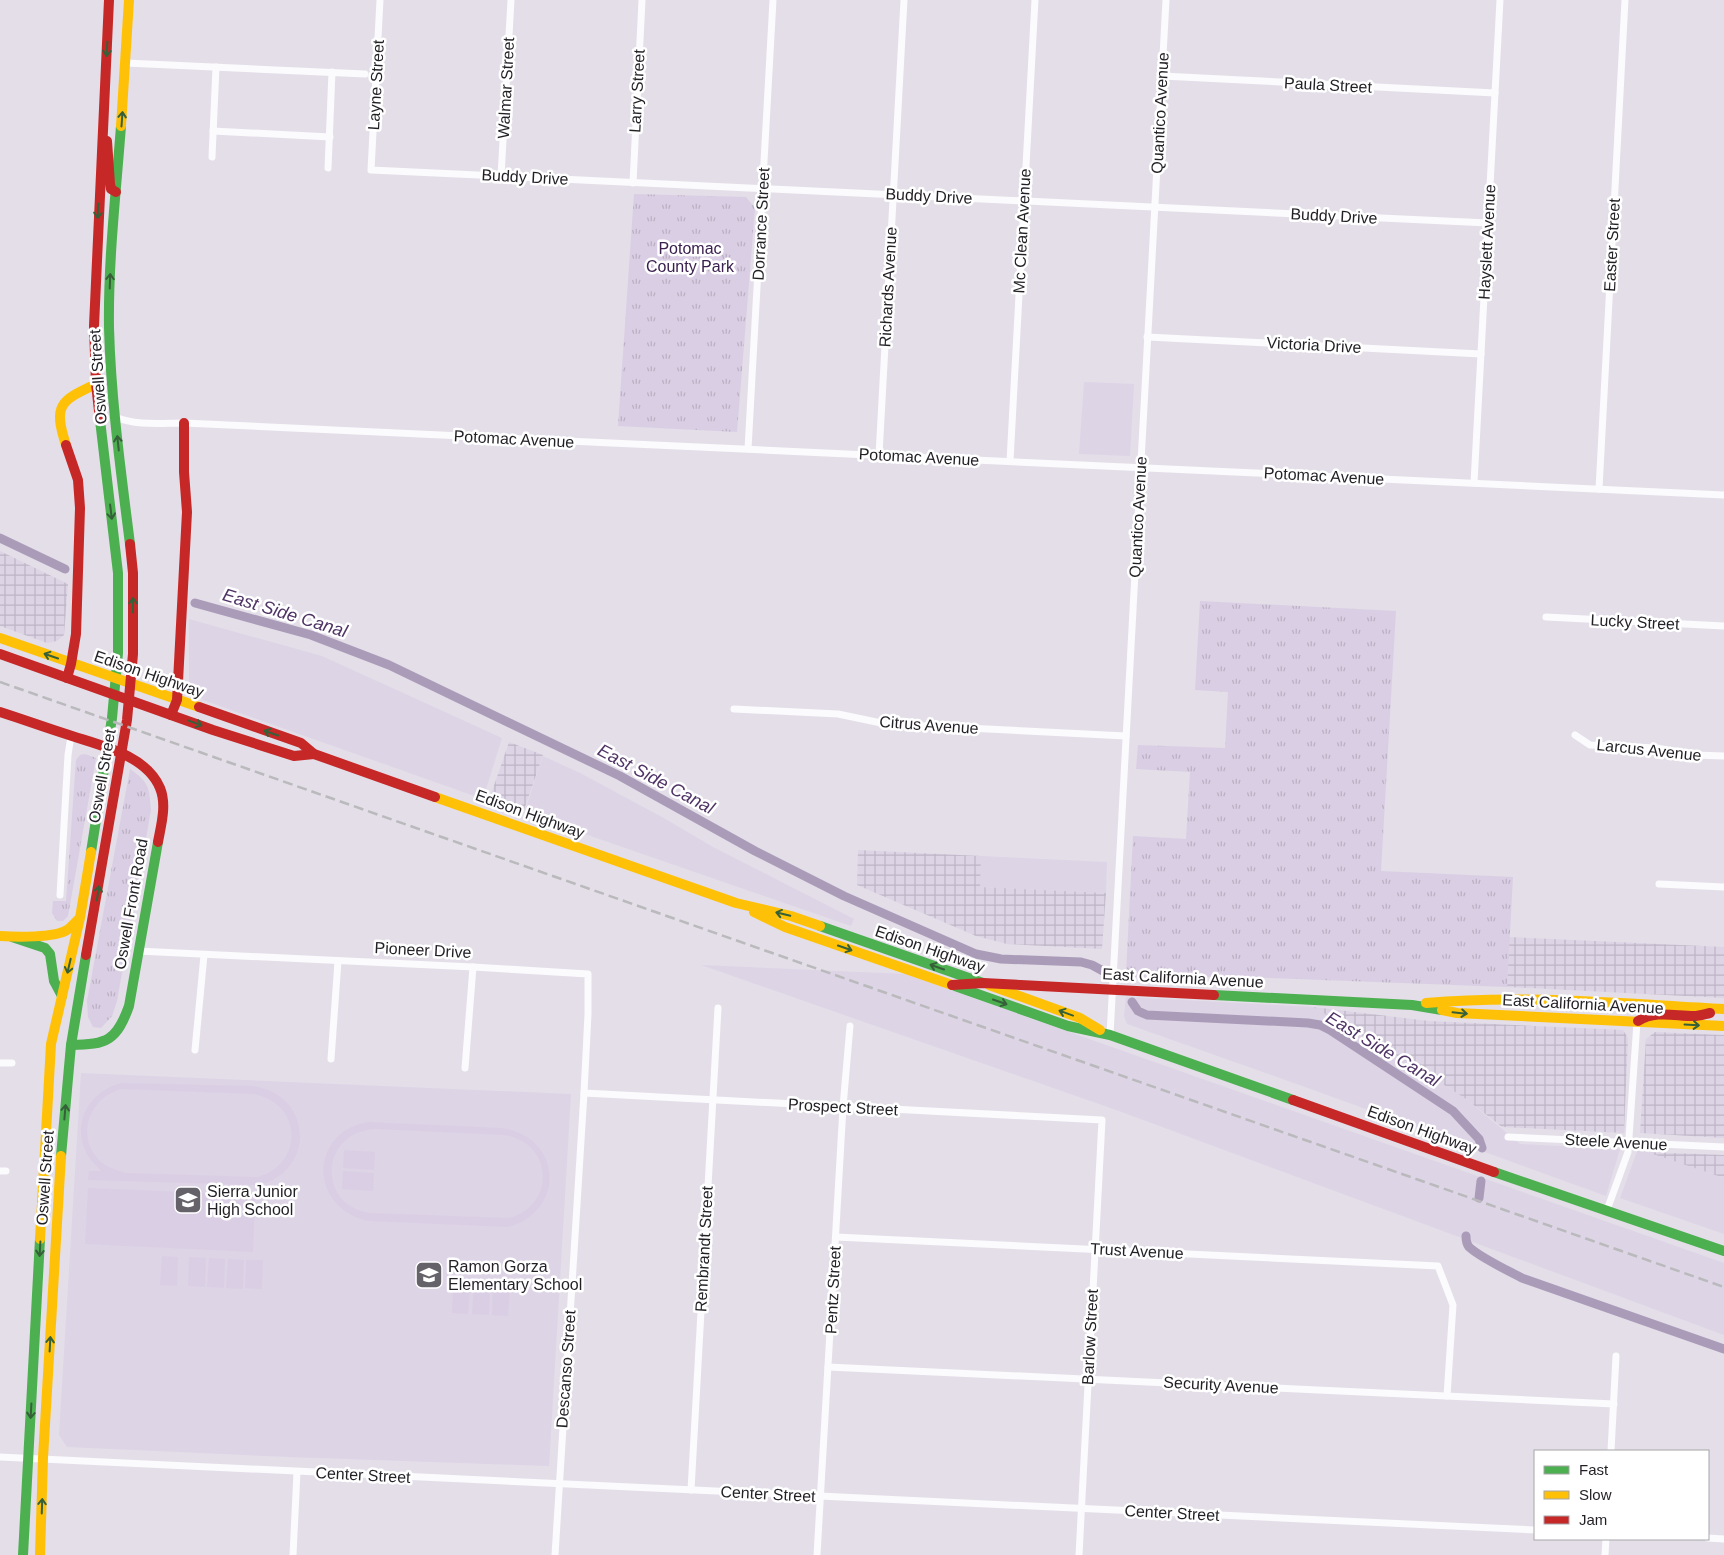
<svg xmlns="http://www.w3.org/2000/svg" width="1724" height="1555" font-family="Helvetica,sans-serif">
<style>
.built{fill:#ddd4e6}
.industrial{fill:url(#industrial-grid)}
.grass{fill:url(#grass-tufts)}
.pitch{fill:#dacee4;fill-rule:evenodd}
.lines{fill:none;stroke-linecap:round;stroke-linejoin:round}
.canal{stroke:#aa9cb8;stroke-width:9}
.street{stroke:#fbfafc;stroke-width:7}
.fast{stroke:#4caf50;stroke-width:10}
.slow{stroke:#ffc107;stroke-width:10}
.jam{stroke:#c62828;stroke-width:10}
.rail{stroke:#bab9bc;stroke-width:2.5;stroke-dasharray:10 5;stroke-linecap:butt}
.oneway{stroke:#356038}
.labels{text-anchor:middle;dominant-baseline:central;stroke-width:5;stroke-linejoin:round;paint-order:stroke}
.street-label{font-size:16px;fill:#221f25;stroke:#fff}
.park-label{font-size:16px;fill:#3b204f;stroke:#fff}
.poi-label{font-size:16px;fill:#221f25;stroke:#fff;text-anchor:start}
.water-label{font-size:18px;font-style:italic;fill:#4f3465;stroke:#fff}
</style>
<defs>
<pattern id="industrial-grid" width="8" height="8" patternUnits="userSpaceOnUse" patternTransform="scale(1.25)"><rect width="8" height="8" fill="#ddd4e6"/><path d="M0 4h8M4 0v8" fill="none" stroke="#bdb6c5"/></pattern>
<pattern id="grass-tufts" width="24" height="20" patternUnits="userSpaceOnUse" patternTransform="scale(1.25)"><rect width="24" height="20" fill="#dacee4"/><path d="M3 7l-1-3M5 7V3M7 7l1-3M15 17l-1-3M17 17v-4M19 17l1-3" fill="none" stroke="#bbb0c3"/></pattern>
</defs>
<rect width="100%" height="100%" fill="#e3dee8"/>
<!-- built -->
<g class="built">
<polygon points="1084,382 1134,384 1130,456 1079,454"/>
<polygon points="189,619 322,656 502,738 483,799 203,700 189,684"/>
<polygon points="543,756 580,773 662,817 713,847 854,919 851,926 524,813"/>
<polygon points="981,856 1107,862 1106,893 979,887"/>
<polygon points="701,965 905,974 1724,1263 1724,1335 1119,1111"/>
<polygon points="1126,997 1313,1007 1418,1068 1466,1099 1520,1144 1620,1149 1606,1196 1305,1087 1127,1024 1124,1016"/>
<polygon points="81,1073 571,1094 549,1466 289,1457 67,1447 59,1435"/>
<polygon points="1638,1149 1724,1178 1724,1234 1620,1198"/>
</g>
<!-- industrial -->
<g class="industrial">
<polygon points="0,551 68,584 64,635 57,641 47,643 0,626"/>
<polygon points="509,742 543,755 524,810 489,800"/>
<polygon points="858,850 981,856 980,887 1106,893 1102,949 1007,944 976,936 857,885"/>
<polygon points="1509,937 1724,947 1724,998 1507,987"/>
<polygon points="1313,1007 1429,1021 1623,1030 1628,1038 1624,1133 1502,1127 1466,1099 1418,1068"/>
<polygon points="1655,1032 1724,1035 1724,1138 1640,1133 1646,1039"/>
<polygon points="1647,1152 1724,1155 1724,1178"/>
</g>
<!-- grass -->
<g class="grass">
<polygon points="634,194 746,197 755,208 737,432 618,426"/>
<polygon points="1200,601 1396,611 1381,871 1513,877 1507,987 1244,977 1133,977 1126,973 1133,836 1186,839 1190,772 1136,769 1138,745 1225,748 1228,692 1195,690"/>
<polygon points="85,754 96,758 68,916 63,921 57,921 52,913 53,901 66,901 76,760 80,755"/>
<path d="M 130,769 C 150,783 149,788 151,810 L 117,1001 L 112,1016 L 101,1028 L 93,1027 L 88,1017 L 87,1001 Z"/>
</g>
<!-- pitch -->
<g class="pitch">
<path d="M 121,1083 L 253,1086 C 312,1094 317,1170 259,1185 L 88,1180 L 89,1171 L 101,1171 C 97,1166 92,1162 88,1156 C 70,1125 88,1092 121,1083 ZM 122,1089 L 253,1094 C 302,1102 305,1163 258,1177 L 126,1173 C 116,1170 106,1167 98,1159 C 75,1134 91,1096 122,1089 Z"/>
<path d="M 368,1122 L 501,1128 C 562,1136 567,1211 508,1227 L 369,1221 C 308,1208 309,1132 368,1122 ZM 375,1129 L 503,1135 C 553,1141 557,1205 509,1218 L 371,1213 C 316,1206 320,1132 375,1129 Z"/>
<polygon points="344,1150 375,1152 374,1170 343,1168"/>
<polygon points="343,1171 374,1173 373,1191 342,1189"/>
<polygon points="88,1188 255,1195 253,1252 85,1244"/>
<polygon points="162,1256 178,1257 177,1286 160,1285"/>
<polygon points="189,1257 206,1258 205,1287 188,1286"/>
<polygon points="209,1258 225,1259 224,1288 207,1287"/>
<polygon points="228,1259 244,1260 243,1289 226,1288"/>
<polygon points="246,1260 263,1260 262,1289 245,1288"/>
<polygon points="453,1284 470,1285 468,1314 452,1313"/>
<polygon points="474,1285 490,1286 489,1315 472,1314"/>
<polygon points="493,1286 510,1287 508,1316 492,1315"/>
</g>
<g class="lines">
<!-- canal -->
<g class="canal">
<polyline points="0,538 65,569"/>
<polyline points="195,603 311,635 389,665 620,776 755,851 844,896 976,954 1001,959 1081,962 1092,965 1103,971"/>
<polyline points="1132,1002 1138,1011 1147,1015 1308,1023 1320,1025 1330,1030 1453,1111 1479,1139 1482,1148"/>
<polyline points="1479,1198 1481,1181"/>
<path d="M 1466,1236 C 1466,1240 1466,1243 1469,1247 C 1481,1258 1507,1270 1522,1278 L 1724,1349"/>
</g>
<!-- street -->
<g class="street">
<polyline points="380,0 371,170 1488,223"/>
<polyline points="126,63 365,74"/>
<polyline points="1162,76 1495,93"/>
<polyline points="213,131 330,137"/>
<polyline points="212,157 216,67"/>
<polyline points="328,168 332,72"/>
<polyline points="501,176 511,0"/>
<polyline points="633,183 642,0"/>
<polyline points="1147,337 1481,354"/>
<path d="M 115,417 C 137,426 161,423 184,423 L 1724,495"/>
<polyline points="748,449 773,0"/>
<polyline points="879,455 904,0"/>
<polyline points="1010,461 1035,0"/>
<polyline points="1474,483 1500,0"/>
<polyline points="1599,489 1625,0"/>
<polyline points="1546,617 1724,626"/>
<polyline points="734,709 838,714 886,724 1126,736"/>
<polyline points="1575,735 1590,745 1657,748 1695,755 1724,756"/>
<polyline points="1659,884 1724,887"/>
<polyline points="60,895 68,755 71,736"/>
<polyline points="138,951 473,967 588,974 588,1014 584,1093 555,1555"/>
<polyline points="1110,1035 1166,0"/>
<polyline points="195,1050 204,955"/>
<polyline points="331,1059 338,961"/>
<polyline points="0,1063 12,1063"/>
<polyline points="465,1068 473,967"/>
<polyline points="584,1093 1102,1120 1079,1555"/>
<polyline points="1508,1137 1724,1147"/>
<polyline points="0,1171 6,1171"/>
<polyline points="1607,1210 1628,1152 1637,1022"/>
<polyline points="836,1237 1438,1266 1453,1305 1447,1396"/>
<polyline points="828,1367 1614,1404"/>
<polyline points="1611,1451 1616,1356"/>
<polyline points="0,1457 1535,1530"/>
<polyline points="691,1490 718,1008"/>
<polyline points="1708,1538 1724,1539"/>
<polyline points="293,1555 297,1472"/>
<polyline points="817,1555 843,1107 850,1026"/>
<polyline points="1605,1555 1606,1539"/>
</g>
<!-- fast -->
<g class="fast">
<path d="M 121,126 C 116,193 108,261 109,328 C 111,401 121,472 130,544"/>
<polyline points="91,852 112,718 118,653 118,573 100,420"/>
<polyline points="820,926 983,983"/>
<polyline points="12,937 45,948 50,954 54,981 62,996"/>
<polyline points="955,986 1068,1026 1110,1035 1293,1100"/>
<polyline points="1214,995 1412,1005 1442,1010"/>
<path d="M 71,1045 C 107,1045 117,1040 129,1006 L 158,842"/>
<polyline points="61,1156 71,1045 86,955"/>
<polyline points="1494,1172 1724,1251"/>
<polyline points="23,1555 40,1239"/>
</g>
<!-- slow -->
<g class="slow">
<polyline points="121,126 129,0"/>
<path d="M 66,445 C 53,405 60,401 96,384"/>
<polyline points="0,638 199,707"/>
<polyline points="435,797 736,903 791,916 820,926"/>
<polyline points="754,912 785,927 952,985"/>
<path d="M 0,936 C 16,937 54,938 67,930 C 72,927 75,922 79,919"/>
<polyline points="989,985 1080,1018 1100,1030"/>
<path d="M 1426,1003 C 1525,994 1625,1004 1724,1009"/>
<polyline points="1442,1010 1457,1013 1724,1026"/>
<polyline points="40,1239 51,1044 80,918 91,852"/>
<polyline points="40,1555 43,1458 61,1156"/>
</g>
<!-- jam -->
<g class="jam">
<polyline points="107,141 110,184 111,189 116,192"/>
<polyline points="100,420 96,384 94,326 109,0"/>
<polyline points="66,445 78,480 80,508 76,634 71,664 67,678"/>
<polyline points="0,654 213,730 294,756 314,754"/>
<polyline points="199,707 301,743 314,754 435,797"/>
<path d="M 0,712 C 22,719 44,727 66,734 C 98,745 146,754 160,788 C 167,805 161,825 158,842"/>
<polyline points="171,715 177,700 187,512 184,472 184,423"/>
<polyline points="86,955 127,720 133,654 133,573 130,544"/>
<polyline points="952,985 983,983 1214,995"/>
<path d="M 1638,1021 C 1656,1010 1674,1016 1694,1016 C 1699,1016 1705,1014 1710,1013"/>
<polyline points="1293,1100 1494,1172"/>
</g>
<!-- rail -->
<polyline class="rail" points="0,682 1724,1287"/>
</g>
<!-- one-way arrows -->
<defs><path id="oneway-shaft" d="M-6 0H5M1.5-3L5.5 0L1.5 3" fill="none" stroke-width="1.6" stroke-linecap="round" stroke-linejoin="round" transform="scale(1.25)"/></defs>
<g class="oneway">
<use href="#oneway-shaft" transform="translate(107 49) rotate(93)"/>
<use href="#oneway-shaft" transform="translate(122 119) rotate(-86)"/>
<use href="#oneway-shaft" transform="translate(98 211) rotate(93)"/>
<use href="#oneway-shaft" transform="translate(110 281) rotate(-88)"/>
<use href="#oneway-shaft" transform="translate(118 443) rotate(-96)"/>
<use href="#oneway-shaft" transform="translate(111 512) rotate(83)"/>
<use href="#oneway-shaft" transform="translate(133 605) rotate(-90)"/>
<use href="#oneway-shaft" transform="translate(51 656) rotate(-161)"/>
<use href="#oneway-shaft" transform="translate(195 723) rotate(20)"/>
<use href="#oneway-shaft" transform="translate(271 733) rotate(-161)"/>
<use href="#oneway-shaft" transform="translate(98 893) rotate(-81)"/>
<use href="#oneway-shaft" transform="translate(783 914) rotate(-167)"/>
<use href="#oneway-shaft" transform="translate(845 948) rotate(19)"/>
<use href="#oneway-shaft" transform="translate(69 966) rotate(103)"/>
<use href="#oneway-shaft" transform="translate(937 967) rotate(-161)"/>
<use href="#oneway-shaft" transform="translate(1000 1002) rotate(19)"/>
<use href="#oneway-shaft" transform="translate(1066 1013) rotate(-160)"/>
<use href="#oneway-shaft" transform="translate(1460 1013) rotate(6)"/>
<use href="#oneway-shaft" transform="translate(1692 1025) rotate(3)"/>
<use href="#oneway-shaft" transform="translate(65 1112) rotate(-85)"/>
<use href="#oneway-shaft" transform="translate(40 1249) rotate(93)"/>
<use href="#oneway-shaft" transform="translate(50 1344) rotate(-87)"/>
<use href="#oneway-shaft" transform="translate(31 1411) rotate(93)"/>
<use href="#oneway-shaft" transform="translate(42 1506) rotate(-88)"/>
</g>
<!-- icons -->
<defs>
<g id="school-square" transform="scale(1.4375)"><rect x="-9" y="-9" width="18" height="18" rx="4" fill="#666269" stroke="#fff"/><path d="M0-5L7-2L0 1L-7-2ZM-4 1L0 2.5L4 1V4Q0 6-4 4Z" fill="#fff"/></g>
</defs>
<g fill-rule="evenodd">
<use href="#school-square" x="188" y="1200"/>
<use href="#school-square" x="429" y="1275"/>
</g>
<g class="labels">
<!-- street labels -->
<g class="street-label">
<text transform="translate(376 85) rotate(-87)">Layne Street</text>
<text transform="translate(1328 85) rotate(3)">Paula Street</text>
<text transform="translate(506 88) rotate(-87)">Walmar Street</text>
<text transform="translate(637 91) rotate(-87)">Larry Street</text>
<text transform="translate(1160 113) rotate(-87)">Quantico Avenue</text>
<text transform="translate(525 177) rotate(3)">Buddy Drive</text>
<text transform="translate(929 196) rotate(3)">Buddy Drive</text>
<text transform="translate(1334 216) rotate(3)">Buddy Drive</text>
<text transform="translate(761 224) rotate(-87)">Dorrance Street</text>
<text transform="translate(1022 231) rotate(-87)">Mc Clean Avenue</text>
<text transform="translate(1487 242) rotate(-87)">Hayslett Avenue</text>
<text transform="translate(1612 245) rotate(-87)">Easter Street</text>
<text transform="translate(888 287) rotate(-87)">Richards Avenue</text>
<text transform="translate(1314 345) rotate(3)">Victoria Drive</text>
<text transform="translate(98 377) rotate(-94)">Oswell Street</text>
<text transform="translate(514 439) rotate(3)">Potomac Avenue</text>
<text transform="translate(919 457) rotate(3)">Potomac Avenue</text>
<text transform="translate(1324 476) rotate(3)">Potomac Avenue</text>
<text transform="translate(1138 517) rotate(-87)">Quantico Avenue</text>
<text transform="translate(1635 622) rotate(3)">Lucky Street</text>
<text transform="translate(149 674) rotate(19)">Edison Highway</text>
<text transform="translate(929 725) rotate(4)">Citrus Avenue</text>
<text transform="translate(1649 750) rotate(6)">Larcus Avenue</text>
<text transform="translate(102 776) rotate(-80)">Oswell Street</text>
<text transform="translate(530 814) rotate(20)">Edison Highway</text>
<text transform="translate(131 904) rotate(-80)">Oswell Front Road</text>
<text transform="translate(930 949) rotate(19)">Edison Highway</text>
<text transform="translate(423 950) rotate(3)">Pioneer Drive</text>
<text transform="translate(1183 978) rotate(3)">East California Avenue</text>
<text transform="translate(1583 1004) rotate(3)">East California Avenue</text>
<text transform="translate(843 1107) rotate(3)">Prospect Street</text>
<text transform="translate(1422 1130) rotate(20)">Edison Highway</text>
<text transform="translate(1616 1142) rotate(3)">Steele Avenue</text>
<text transform="translate(45 1178) rotate(-86)">Oswell Street</text>
<text transform="translate(704 1249) rotate(-87)">Rembrandt Street</text>
<text transform="translate(1137 1251) rotate(3)">Trust Avenue</text>
<text transform="translate(833 1290) rotate(-87)">Pentz Street</text>
<text transform="translate(1090 1337) rotate(-87)">Barlow Street</text>
<text transform="translate(566 1369) rotate(-86)">Descanso Street</text>
<text transform="translate(1221 1385) rotate(3)">Security Avenue</text>
<text transform="translate(363 1475) rotate(3)">Center Street</text>
<text transform="translate(768 1494) rotate(3)">Center Street</text>
<text transform="translate(1172 1513) rotate(3)">Center Street</text>
</g>
<!-- park labels -->
<g class="park-label">
<text x="690" y="248">Potomac<tspan x="690" dy="18">County Park</tspan></text>
</g>
<!-- poi labels -->
<g class="poi-label">
<text x="207" y="1191">Sierra Junior<tspan x="207" dy="18">High School</tspan></text>
<text x="448" y="1266">Ramon Gorza<tspan x="448" dy="18">Elementary School</tspan></text>
</g>
<!-- water labels -->
<g class="water-label">
<text transform="translate(285 613) rotate(17)">East Side Canal</text>
<text transform="translate(656 779) rotate(28)">East Side Canal</text>
<text transform="translate(1383 1049) rotate(31)">East Side Canal</text>
</g>
</g>
<!-- legend -->
<rect x="1534" y="1450" width="175" height="90" fill="#ffffff" stroke="#a7a5a8"/>
<rect x="1544" y="1466" width="25" height="8" fill="#4caf50" stroke="#a7a5a8"/>
<text x="1579" y="1475" font-size="15" fill="#221f25">Fast</text>
<rect x="1544" y="1491" width="25" height="8" fill="#ffc107" stroke="#a7a5a8"/>
<text x="1579" y="1500" font-size="15" fill="#221f25">Slow</text>
<rect x="1544" y="1516" width="25" height="8" fill="#c62828" stroke="#a7a5a8"/>
<text x="1579" y="1525" font-size="15" fill="#221f25">Jam</text>
</svg>
